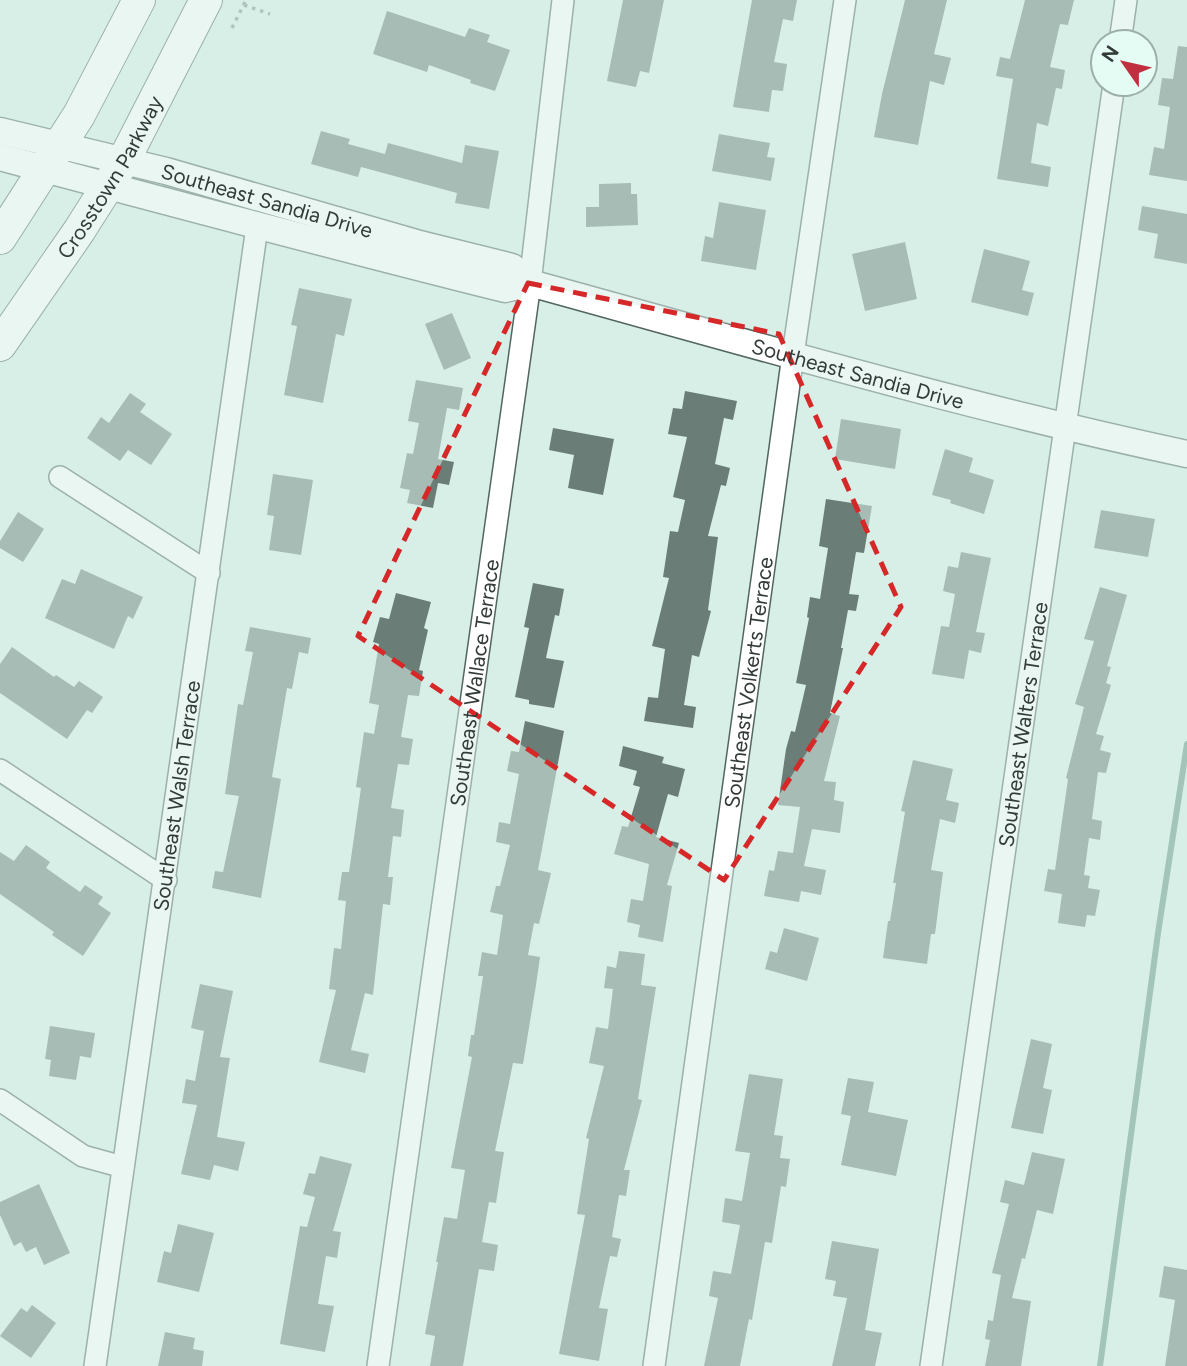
<svg xmlns="http://www.w3.org/2000/svg" width="1187" height="1366" font-family="Figtree,sans-serif">
<style>
.lines{fill:none;stroke-linecap:round;stroke-linejoin:round}
.stream{stroke:#619082;stroke-width:6}
.building{fill:#6a7e77}
.minor-casing{stroke:#52665f;stroke-width:24}
.tertiary-casing{stroke:#52665f;stroke-width:29}
.secondary-casing{stroke:#52665f;stroke-width:34}
.path{stroke:#7e8e88;stroke-width:3.5;stroke-dasharray:3.5 5;stroke-linecap:butt}
.minor{stroke:#fff;stroke-width:21}
.tertiary{stroke:#fff;stroke-width:26}
.secondary{stroke:#fff;stroke-width:32}
.marked{fill:none;stroke:#d62828;stroke-width:5;stroke-dasharray:14 9;stroke-linejoin:round}
.labels{text-anchor:middle;dominant-baseline:central;stroke-width:7;stroke-linejoin:round;paint-order:stroke}
.street-label{font-size:21px;fill:#323b38;stroke:#e5fcf4}
</style>
<rect width="100%" height="100%" fill="#d8efe7"/>
<g class="lines">
<!-- stream -->
<polyline class="stream" points="1100,1366 1158,933 1187,744"/>
</g>
<!-- building -->
<g class="building">
<polygon points="623,0 664,0 649,73 640,71 636,87 607,81"/>
<polygon points="752,0 797,0 793,21 783,19 774,62 787,64 783,91 772,90 769,112 733,107"/>
<polygon points="905,0 947,0 934,54 951,58 944,85 930,81 918,145 874,137 882,94"/>
<polygon points="1025,0 1074,0 1068,25 1060,24 1050,67 1065,70 1062,89 1056,88 1048,126 1037,123 1031,163 1051,167 1048,187 997,179 1013,79 996,76 1000,57 1010,59"/>
<polygon points="387,11 465,37 469,28 490,35 487,42 510,50 495,91 470,83 471,80 429,65 427,72 373,54"/>
<polygon points="1178,46 1187,47 1187,181 1149,175 1154,147 1164,149 1170,107 1158,105 1162,78 1173,79"/>
<polygon points="321,131 350,139 348,144 385,154 388,143 462,163 465,145 499,151 489,209 455,203 457,193 361,167 358,177 311,164"/>
<polygon points="719,134 770,143 767,157 775,158 771,181 712,171"/>
<polygon points="631,183 631,194 637,194 638,225 586,227 586,207 599,207 599,184"/>
<polygon points="719,202 766,210 756,270 701,261 705,236 713,238"/>
<polygon points="1142,206 1187,214 1187,264 1154,258 1158,234 1138,230"/>
<polygon points="905,242 917,299 865,311 852,254"/>
<polygon points="984,249 1030,261 1022,290 1034,293 1028,316 971,302"/>
<polygon points="299,288 352,299 344,336 336,334 323,403 284,395 297,326 291,325"/>
<polygon points="452,313 471,358 444,370 425,324"/>
<polygon points="416,380 463,388 459,410 447,408 438,459 454,462 449,485 438,483 433,508 407,503 410,490 400,488 407,453 413,454 419,423 408,421"/>
<polygon points="685,391 737,401 733,420 724,418 715,464 730,468 726,486 721,485 708,536 718,537 708,610 711,611 699,657 692,655 684,705 696,707 693,728 644,721 648,697 658,698 665,649 652,646 669,578 663,577 670,531 678,532 685,500 673,497 687,437 668,434 673,408 682,409"/>
<polygon points="130,393 146,404 140,412 172,434 151,465 128,450 120,461 87,438 101,417 109,423"/>
<polygon points="841,419 901,429 895,469 835,459"/>
<polygon points="553,428 614,439 603,495 568,488 574,455 549,450"/>
<polygon points="945,449 973,458 969,472 994,480 984,514 950,503 951,500 932,495"/>
<polygon points="273,474 313,480 301,555 269,550 274,516 267,515"/>
<polygon points="826,499 872,506 864,553 856,552 849,594 859,595 856,611 848,610 841,648 843,648 830,713 840,716 824,781 836,782 834,800 844,802 840,833 812,829 804,866 826,870 821,895 801,891 799,902 764,896 769,870 774,871 778,851 793,853 800,807 778,805 786,749 791,731 795,732 806,685 796,683 809,618 807,617 810,597 820,599 828,548 819,546"/>
<polygon points="1101,510 1155,519 1148,557 1094,548"/>
<polygon points="18,512 44,529 23,562 0,548 0,541"/>
<polygon points="961,552 991,558 976,632 985,633 981,653 969,650 964,679 932,674 941,626 949,627 955,594 943,591 948,566 958,568"/>
<polygon points="81,569 143,597 133,619 128,616 114,649 45,618 62,579 75,584"/>
<polygon points="533,583 564,589 559,616 555,615 546,658 564,661 554,708 529,704 529,700 515,697 529,628 524,627"/>
<polygon points="1100,587 1127,595 1107,666 1111,667 1106,683 1111,685 1096,734 1104,736 1100,750 1111,753 1106,773 1098,772 1092,819 1102,821 1100,840 1089,838 1084,875 1090,876 1088,888 1100,890 1095,916 1087,915 1085,927 1058,923 1062,894 1044,891 1048,869 1055,870 1068,779 1066,778 1084,707 1075,704 1094,641 1084,639"/>
<polygon points="396,593 431,602 424,628 428,630 419,670 423,671 419,696 408,695 401,737 413,739 409,765 398,764 391,808 404,810 401,837 393,836 388,877 393,877 390,905 383,904 373,995 365,993 351,1050 369,1054 365,1073 319,1062 336,990 329,989 334,948 341,949 346,901 338,900 342,872 349,872 361,788 356,787 364,732 374,734 379,705 369,703 379,644 373,642 380,617 389,619"/>
<polygon points="250,627 311,638 308,654 299,652 292,689 287,688 272,777 281,779 261,898 212,888 215,871 223,872 239,796 225,794 238,704 243,705 253,652 245,651"/>
<polygon points="12,647 54,677 56,675 74,687 79,681 103,697 92,713 87,710 67,739 0,693 0,664"/>
<polygon points="525,721 564,731 538,870 551,873 539,924 534,923 528,955 540,957 536,985 523,1064 513,1063 495,1151 504,1152 496,1203 489,1202 482,1242 498,1245 494,1271 479,1269 463,1366 430,1366 435,1336 425,1334 438,1262 436,1262 444,1217 457,1219 465,1170 451,1168 472,1057 468,1056 471,1035 474,1035 483,976 478,976 482,952 497,955 503,915 490,912 496,886 500,886 510,845 496,842 499,822 510,824 519,774 507,771 511,751 519,752"/>
<polygon points="623,746 664,757 662,763 685,769 678,797 668,794 656,837 679,843 667,885 672,886 663,942 638,937 640,925 627,922 631,899 643,901 649,864 614,854 622,826 628,827 640,787 633,785 637,771 619,766"/>
<polygon points="913,760 953,769 946,800 959,803 955,823 940,819 931,870 943,872 935,934 931,934 927,964 883,958 888,921 890,921 896,883 893,883 905,812 901,811"/>
<polygon points="26,845 50,862 46,868 80,892 85,885 103,897 98,904 111,913 83,956 52,935 54,932 0,894 0,852 14,861"/>
<polygon points="784,928 819,938 807,981 765,969 770,951 777,953"/>
<polygon points="619,951 645,954 641,985 656,987 638,1099 642,1100 624,1170 630,1170 626,1196 619,1195 612,1237 621,1239 617,1257 610,1256 599,1308 608,1309 599,1361 559,1354 585,1215 577,1214 589,1139 586,1138 604,1066 589,1063 596,1027 608,1029 613,989 604,988 607,966 616,968"/>
<polygon points="200,984 233,991 220,1057 230,1058 217,1137 245,1142 238,1171 214,1165 210,1180 181,1174 197,1105 182,1103 186,1079 195,1081 204,1031 191,1028"/>
<polygon points="50,1026 95,1033 91,1058 80,1056 76,1080 49,1076 51,1060 45,1059"/>
<polygon points="1031,1039 1052,1044 1043,1088 1052,1090 1043,1134 1011,1128"/>
<polygon points="749,1074 783,1079 774,1135 783,1136 780,1158 790,1159 786,1187 781,1186 772,1243 765,1242 752,1320 749,1319 740,1366 704,1366 718,1298 709,1296 713,1271 731,1274 740,1225 722,1222 725,1198 742,1201 750,1153 735,1151"/>
<polygon points="848,1078 874,1082 868,1112 908,1120 896,1176 841,1165 851,1116 841,1114"/>
<polygon points="1032,1152 1065,1159 1053,1214 1037,1210 1025,1259 1022,1258 1012,1298 1031,1301 1021,1366 985,1366 990,1340 985,1339 988,1320 993,1321 1001,1275 992,1273 1009,1204 1000,1202 1005,1180 1024,1185"/>
<polygon points="320,1156 352,1164 333,1231 341,1232 337,1258 326,1256 318,1304 334,1306 325,1352 280,1344 300,1226 307,1227 315,1197 303,1194 309,1173 315,1174"/>
<polygon points="39,1184 70,1253 44,1265 36,1247 26,1252 21,1242 14,1246 0,1215 0,1202"/>
<polygon points="178,1224 214,1233 199,1292 157,1282 164,1251 171,1253"/>
<polygon points="832,1241 879,1249 865,1330 882,1333 875,1366 832,1366 847,1298 833,1296 836,1281 825,1279"/>
<polygon points="1164,1266 1187,1270 1187,1366 1165,1366 1175,1300 1159,1297"/>
<polygon points="32,1305 56,1323 31,1358 0,1336 21,1308 27,1312"/>
<polygon points="165,1332 195,1338 193,1349 204,1351 202,1366 158,1366"/>
</g>
<g class="lines">
<!-- minor casing -->
<g class="minor-casing">
<g id="minor">
<polyline points="1120,42 1126,0"/>
<polyline points="60,477 209,573"/>
<polyline points="0,770 166,880"/>
<polyline points="0,1100 83,1156 123,1167"/>
<path id="s1" d="M 95,1366 L 257,227"/>
<path id="s2" d="M 378,1366 L 530,283 L 563,0"/>
<path id="s3" d="M 654,1366 L 793,355 L 845,0"/>
<path id="s4" d="M 931,1366 L 1114,84"/>
</g>
</g>
<!-- tertiary casing -->
<g class="tertiary-casing">
<g id="tertiary">
<path id="s5" d="M 0,131 L 166,171 L 416,243 L 512,267 L 530,283 C 748,343 966,407 1187,454"/>
<path d="M 0,157 C 168,202 336,247 505,289 L 530,283"/>
</g>
</g>
<!-- secondary casing -->
<g class="secondary-casing">
<g id="secondary">
<polyline points="0,238 79,115 139,0"/>
<path id="s6" d="M 0,345 L 79,231 L 124,160 L 206,0"/>
</g>
</g>
<!-- path -->
<g class="path">
<polyline points="244,5 270,14"/>
<polyline points="232,28 246,0"/>
</g>
<!-- minor -->
<use href="#minor" class="minor"/>
<!-- tertiary -->
<use href="#tertiary" class="tertiary"/>
<!-- secondary -->
<use href="#secondary" class="secondary"/>
</g>
<!-- marked area -->
<path d="M0 0H1187V1366H0ZM 528,283 L 779,334 L 901,607 L 724,880 L 358,636 Z" fill="#d8efe7" fill-opacity=".55" fill-rule="evenodd"/>
<path class="marked" d="M 528,283 L 779,334 L 901,607 L 724,880 L 358,636 Z"/>
<g class="labels">
<!-- street labels -->
<g class="street-label">
<text stroke="none"><textPath href="#s6" startOffset="201">Crosstown Parkway</textPath></text>
<text stroke="none"><textPath href="#s5" startOffset="276">Southeast Sandia Drive</textPath></text>
<text stroke="none"><textPath href="#s5" startOffset="894">Southeast Sandia Drive</textPath></text>
<text stroke="none"><textPath href="#s2" startOffset="690">Southeast Wallace Terrace</textPath></text>
<text stroke="none"><textPath href="#s3" startOffset="690">Southeast Volkerts Terrace</textPath></text>
<text stroke="none"><textPath href="#s4" startOffset="648">Southeast Walters Terrace</textPath></text>
<text stroke="none"><textPath href="#s1" startOffset="576">Southeast Walsh Terrace</textPath></text>
</g>
</g>
<!-- north arrow -->
<g transform="translate(1124 63) rotate(304)"><circle r="33" fill="#e5fcf4" stroke="#9dafa9" stroke-width="2"/>
<path d="M0-5L12 26L0 18L-12 26Z" fill="#bf2f3f"/>
<text y="-10" font-size="19" font-weight="bold" text-anchor="middle" fill="#323b38">N</text>
</g>
</svg>
